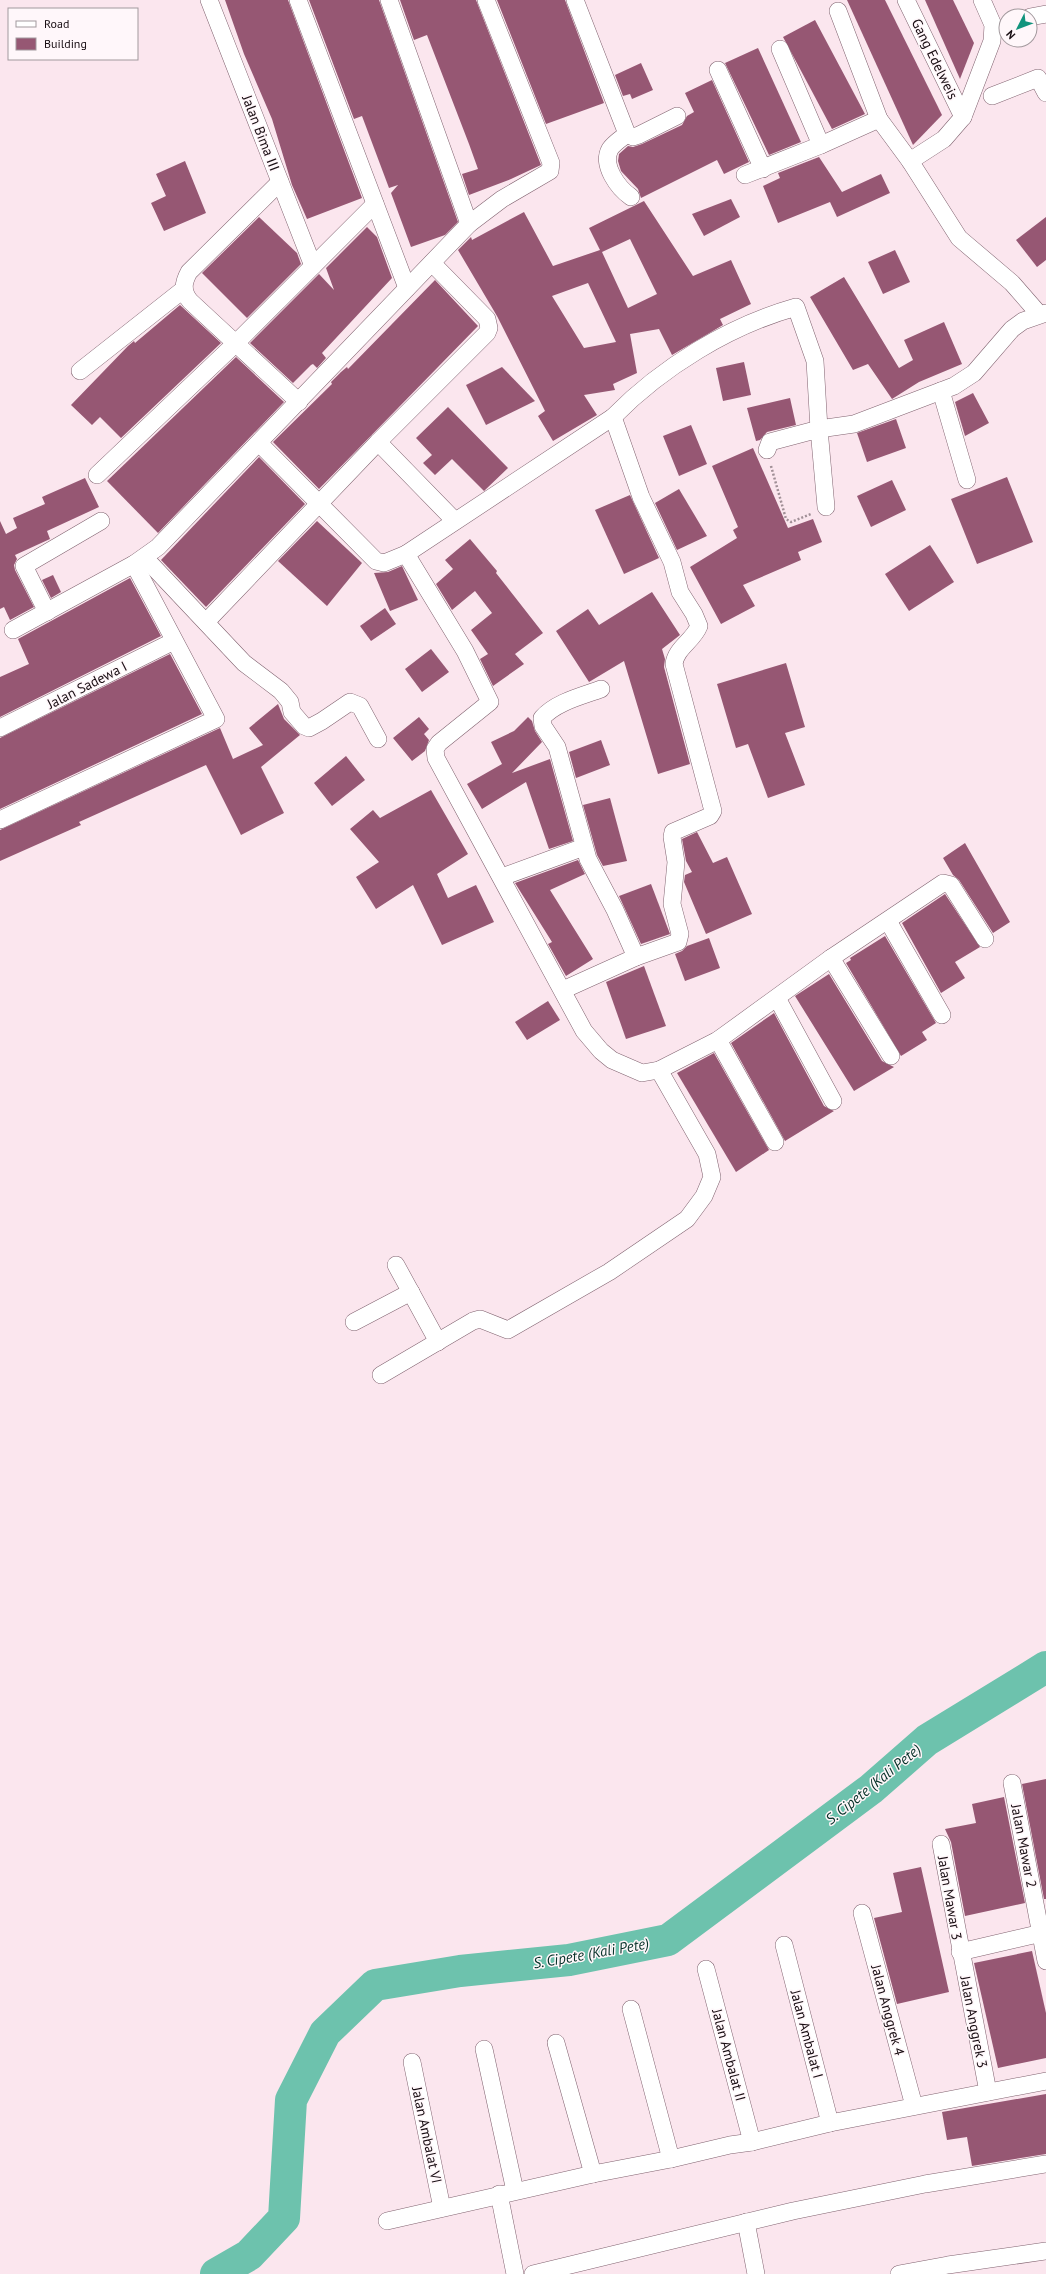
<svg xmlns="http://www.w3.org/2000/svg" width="1046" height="2274" font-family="'PT Sans',sans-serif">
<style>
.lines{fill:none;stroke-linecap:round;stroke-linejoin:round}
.river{stroke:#6dc2ad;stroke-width:32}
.building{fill:#965773;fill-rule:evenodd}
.minor-casing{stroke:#816370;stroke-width:18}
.path{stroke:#a08f96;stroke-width:2.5;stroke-dasharray:2 2;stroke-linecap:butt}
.minor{stroke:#fff;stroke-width:17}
.labels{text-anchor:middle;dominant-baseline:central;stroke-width:3;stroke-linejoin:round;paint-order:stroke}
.street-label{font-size:14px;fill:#170c11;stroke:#fff7fa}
.water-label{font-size:15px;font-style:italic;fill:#073229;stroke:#fff7fa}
</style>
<rect width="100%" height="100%" fill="#fbe6ee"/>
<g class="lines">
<!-- river -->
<polyline class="river" points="216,2274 249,2255 284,2218 291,2100 325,2033 375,1985 460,1971 569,1960 668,1940 871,1789 927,1740 1046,1667"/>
</g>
<!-- building -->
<g class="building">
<polygon points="225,0 288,0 362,198 307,219 292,185 272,119 244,54"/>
<polygon points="309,0 379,0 458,222 445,235 411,247 391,193 398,185 389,188 362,116 354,119"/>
<polygon points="400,0 476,0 541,165 511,179 469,195 462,174 478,169 469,144 427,35 414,40"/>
<polygon points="497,0 565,0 604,103 546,124"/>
<polygon points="847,0 885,0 942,115 913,145"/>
<polygon points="925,0 953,0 974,43 960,79"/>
<polygon points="815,20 865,114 832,129 783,37"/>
<polygon points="758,48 801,142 769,155 725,63"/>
<polygon points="641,63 653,90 632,99 630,94 623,96 615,75"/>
<polygon points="712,80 749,162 724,174 717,160 641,198 638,189 621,171 618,161 619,154 628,146 633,147 642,144 682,125 687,116 694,112 685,93"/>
<polygon points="819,157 842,192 881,174 890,193 837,217 830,202 778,223 763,186 780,178 778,173"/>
<polygon points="185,161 206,213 164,231 151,203 166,196 156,174"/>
<polygon points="731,199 740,217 704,236 692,214"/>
<path d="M 644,201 L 693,276 L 731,260 L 751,304 L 720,319 L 723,325 L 672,355 L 659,329 L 630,334 L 637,373 L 613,384 L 615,390 L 584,395 L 597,415 L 553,441 L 538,416 L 545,411 L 497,316 L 458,250 L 471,237 L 472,240 L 524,212 L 553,266 L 600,250 L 589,228 ZM 630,239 L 657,294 L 628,308 L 602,252 ZM 588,283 L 616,342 L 584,348 L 552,296 Z"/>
<polygon points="259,217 297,253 301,264 247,318 202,273"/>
<polygon points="1046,217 1046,260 1037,267 1016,240"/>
<polygon points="367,227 377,237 392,278 322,353 326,358 317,368 313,364 311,365 293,383 250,343 319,274 334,290 326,268"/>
<polygon points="895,250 910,282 883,294 868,262"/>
<polygon points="844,277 899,368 913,360 904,340 944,322 962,364 919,382 892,399 868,364 853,370 810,297"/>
<polygon points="435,280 478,326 319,489 273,442 332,384 331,382 341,372 347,367 348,369"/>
<polygon points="180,305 221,343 121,438 100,417 92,425 71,405 128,346 134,341 135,343"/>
<polygon points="236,357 284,402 158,533 107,481"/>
<polygon points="744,362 751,395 723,401 716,368"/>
<polygon points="502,367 535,401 486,425 466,385"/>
<polygon points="973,393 989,423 965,436 955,402"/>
<polygon points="790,398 796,425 767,432 760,440 756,441 747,408"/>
<polygon points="448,407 508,468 484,491 452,459 435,475 423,463 432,455 416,438"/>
<polygon points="896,419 906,448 867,462 857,433"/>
<polygon points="691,425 707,464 679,476 663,436"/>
<polygon points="753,448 788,528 813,519 822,542 798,552 801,560 743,585 755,606 721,624 690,567 737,538 733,530 738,527 712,466"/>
<polygon points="259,457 305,504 206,607 161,560"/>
<polygon points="1007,477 1033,542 977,564 951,499"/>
<polygon points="85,478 99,507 47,531 50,539 15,555 17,559 14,565 15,570 34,607 10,620 4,607 0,609 0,521 6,534 17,528 13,518 45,504 42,497"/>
<polygon points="892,480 906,510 871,527 857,496"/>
<polygon points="679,489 707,536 677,550 655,503"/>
<polygon points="630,495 659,558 624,574 595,510"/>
<polygon points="317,521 362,563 327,606 278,561"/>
<polygon points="470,539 497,571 496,573 543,633 515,654 524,664 493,686 480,659 488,654 471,630 492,613 475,591 452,610 436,584 453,569 445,560"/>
<polygon points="930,545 954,582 909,611 885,574"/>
<polygon points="402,566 418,600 390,611 374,573 388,572"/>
<polygon points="53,575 61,592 51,598 42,580"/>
<polygon points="130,578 161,636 0,717 0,677 29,664 18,639"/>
<polygon points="652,592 680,635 662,649 665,659 664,667 690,764 658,774 624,661 589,682 556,631 588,609 599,625"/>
<polygon points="385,608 396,624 371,641 360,626"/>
<polygon points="431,649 449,672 422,692 405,669"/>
<polygon points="170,654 202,714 0,809 0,738"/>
<polygon points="786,663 805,727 785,733 805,785 768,798 748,744 736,748 717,684"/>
<polygon points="278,704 284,719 300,735 261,767 284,813 241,835 206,765 79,822 81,825 0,861 0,830 220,728 233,759 263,745 249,728"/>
<polygon points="419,717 429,729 424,734 429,740 425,751 412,761 393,738"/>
<polygon points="528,717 532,721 535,731 542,742 512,773 550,759 573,841 549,849 526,782 482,809 467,784 502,764 491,742 514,731"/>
<polygon points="601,740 610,765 576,778 569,752"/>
<polygon points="346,756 365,780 332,806 314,783"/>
<polygon points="431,790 468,854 437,874 448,898 476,885 494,922 442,945 413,885 376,909 356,877 379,862 350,829 373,810 380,818"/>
<polygon points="610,798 627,861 603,866 597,855 583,805"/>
<polygon points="697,832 713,863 727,857 752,914 706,934 684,882 685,875 692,872 686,861 682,839"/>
<polygon points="965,843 1010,922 993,933 959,880 953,875 943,858"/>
<polygon points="578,860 585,874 550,890 593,959 566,976 548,944 552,942 515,883"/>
<polygon points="651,884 670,934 641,944 619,896"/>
<polygon points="945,894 980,947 955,962 965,978 941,993 902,923"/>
<polygon points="885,936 936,1023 922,1032 927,1040 901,1056 846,963 851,960 850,958"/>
<polygon points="709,938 720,968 685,981 675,954 682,951 687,946"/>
<polygon points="644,966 666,1026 626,1039 606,982"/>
<polygon points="829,974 882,1061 894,1067 854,1091 795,996"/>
<polygon points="548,1001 560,1020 527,1040 515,1022"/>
<polygon points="774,1013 824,1106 834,1111 785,1141 731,1043"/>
<polygon points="714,1053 769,1150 736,1172 677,1073"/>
<polygon points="1046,1779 1046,1899 1044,1899 1022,1784"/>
<polygon points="1004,1797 1025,1903 965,1916 951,1842 945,1829 976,1823 972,1804"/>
<polygon points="921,1867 949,1992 897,2004 874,1918 902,1912 893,1873"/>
<polygon points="1032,1951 1046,2013 1046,2058 998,2068 974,1963"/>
<polygon points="1046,2094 1046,2154 972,2166 967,2137 947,2140 942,2112"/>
</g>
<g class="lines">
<!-- minor casing -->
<g class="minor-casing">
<g id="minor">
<polyline points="209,0 313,266"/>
<polyline points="298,0 407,288"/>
<polyline points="389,0 469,224"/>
<polyline points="575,0 627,134 633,137 639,135 677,116"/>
<polyline points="906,0 963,117"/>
<polyline points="838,11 879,119 910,161 959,238 1012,283 1039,314"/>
<polyline points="1030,17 1046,14"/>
<polyline points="780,49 821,145"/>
<polyline points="718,70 763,169"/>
<polyline points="992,96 1038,78 1046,93"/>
<path d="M 627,134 C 622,138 614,143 610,149 C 601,165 618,188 631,197"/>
<polyline points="910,161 944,139 963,117 992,41 993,25 982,0"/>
<polyline points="745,175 821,145 879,119"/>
<path d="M 280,182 L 189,272 C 183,283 182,291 190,301 L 299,402"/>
<polyline points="80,371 184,289"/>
<polyline points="941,391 967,480"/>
<polyline points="378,442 455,521"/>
<path d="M 259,443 L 376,561 L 384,563 L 406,554 L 613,417 C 662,367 729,326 796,307 L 815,361 L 819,429 L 854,424 L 954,386 L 974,373 L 1012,329 L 1023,321 L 1046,313"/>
<polyline points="767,450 770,442 819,429 826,507"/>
<polyline points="97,475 236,343 375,204"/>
<polyline points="406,554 465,651 490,702 439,743 435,749 436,758 584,1031 601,1051 612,1060 642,1073 659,1070 718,1040 831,958 943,883 951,885 985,939"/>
<polyline points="145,558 244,663 281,691 290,702 292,712 304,726 309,728 322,721 350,702 360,706 378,739"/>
<polyline points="47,612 24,566 101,521"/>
<polyline points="206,622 378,442 487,333 489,328 487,319 432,263"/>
<polyline points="13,630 134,564 158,547 469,224 502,199 550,171 551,163 486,0"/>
<path d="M 601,689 C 582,696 556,702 542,718 L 543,726 L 557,747 L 588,859 L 615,910 L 636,957"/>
<polyline points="0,728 174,641"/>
<polyline points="0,820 216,719 134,564"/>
<polyline points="502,877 584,847"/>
<polyline points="888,921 942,1015"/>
<polyline points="831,958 891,1056"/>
<path d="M 563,990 L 636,957 L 678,942 L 680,934 L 672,904 L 676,862 L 672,837 L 673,832 L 710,816 L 713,811 L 674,664 C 676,648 693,641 699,626 L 694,614 L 680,592 L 672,562 L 641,497 L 613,417"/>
<polyline points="777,998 833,1101"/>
<polyline points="718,1040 775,1142"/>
<polyline points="396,1265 438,1342"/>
<polyline points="354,1322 411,1292"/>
<polyline points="381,1375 473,1321 480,1319 508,1330 609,1272 687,1219 704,1196 712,1177 707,1154 659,1070"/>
<polyline points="1012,1783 1046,1961"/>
<polyline points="941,1844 988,2092"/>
<polyline points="862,1913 914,2106"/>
<polyline points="784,1945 830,2123"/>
<polyline points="960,1952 1046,1932"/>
<polyline points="706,1969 752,2142"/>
<polyline points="631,2009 671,2159"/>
<polyline points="556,2043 593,2174"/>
<polyline points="484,2049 515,2191"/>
<polyline points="412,2062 442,2208"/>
<polyline points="499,2194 515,2274"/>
<polyline points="387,2221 593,2174 671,2159 730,2145 752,2142 830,2123 1046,2081"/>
<polyline points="746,2222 756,2274"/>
<polyline points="533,2274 793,2211 925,2184 1046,2164"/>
<polyline points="899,2274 948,2265 1046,2251"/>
</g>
</g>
<!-- path -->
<polyline class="path" points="771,466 786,519 791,522 811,514"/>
<!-- minor -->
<use href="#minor" class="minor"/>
</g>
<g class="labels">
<!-- street labels -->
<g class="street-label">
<text transform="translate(935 59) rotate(64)">Gang Edelweis</text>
<text transform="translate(261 133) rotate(69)">Jalan Bima III</text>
<text transform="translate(87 685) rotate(-27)">Jalan Sadewa I</text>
<text transform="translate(1024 1846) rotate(79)">Jalan Mawar 2</text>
<text transform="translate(950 1898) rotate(80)">Jalan Mawar 3</text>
<text transform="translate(888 2010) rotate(75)">Jalan Anggrek 4</text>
<text transform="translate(974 2022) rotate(79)">Jalan Anggrek 3</text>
<text transform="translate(807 2034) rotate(75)">Jalan Ambalat I</text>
<text transform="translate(729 2055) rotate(75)">Jalan Ambalat II</text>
<text transform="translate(427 2135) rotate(78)">Jalan Ambalat VI</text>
</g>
<!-- water labels -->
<g class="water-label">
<text transform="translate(873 1784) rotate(-39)">S. Cipete (Kali Pete)</text>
<text transform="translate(591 1953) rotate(-10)">S. Cipete (Kali Pete)</text>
</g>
</g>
<!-- legend -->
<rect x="8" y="8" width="130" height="52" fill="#fff7fa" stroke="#a2999d"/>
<rect x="16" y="21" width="20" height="6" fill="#ffffff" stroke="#a2999d"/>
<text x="44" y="28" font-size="12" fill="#170c11">Road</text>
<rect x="16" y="38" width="20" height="12" fill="#965773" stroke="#a2999d"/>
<text x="44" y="48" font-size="12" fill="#170c11">Building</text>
<!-- north arrow -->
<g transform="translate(1018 28) rotate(228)"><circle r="19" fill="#fff7fa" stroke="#a2999d"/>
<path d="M0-3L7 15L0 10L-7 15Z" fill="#12947d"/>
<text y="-6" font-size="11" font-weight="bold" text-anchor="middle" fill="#170c11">N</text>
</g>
</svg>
